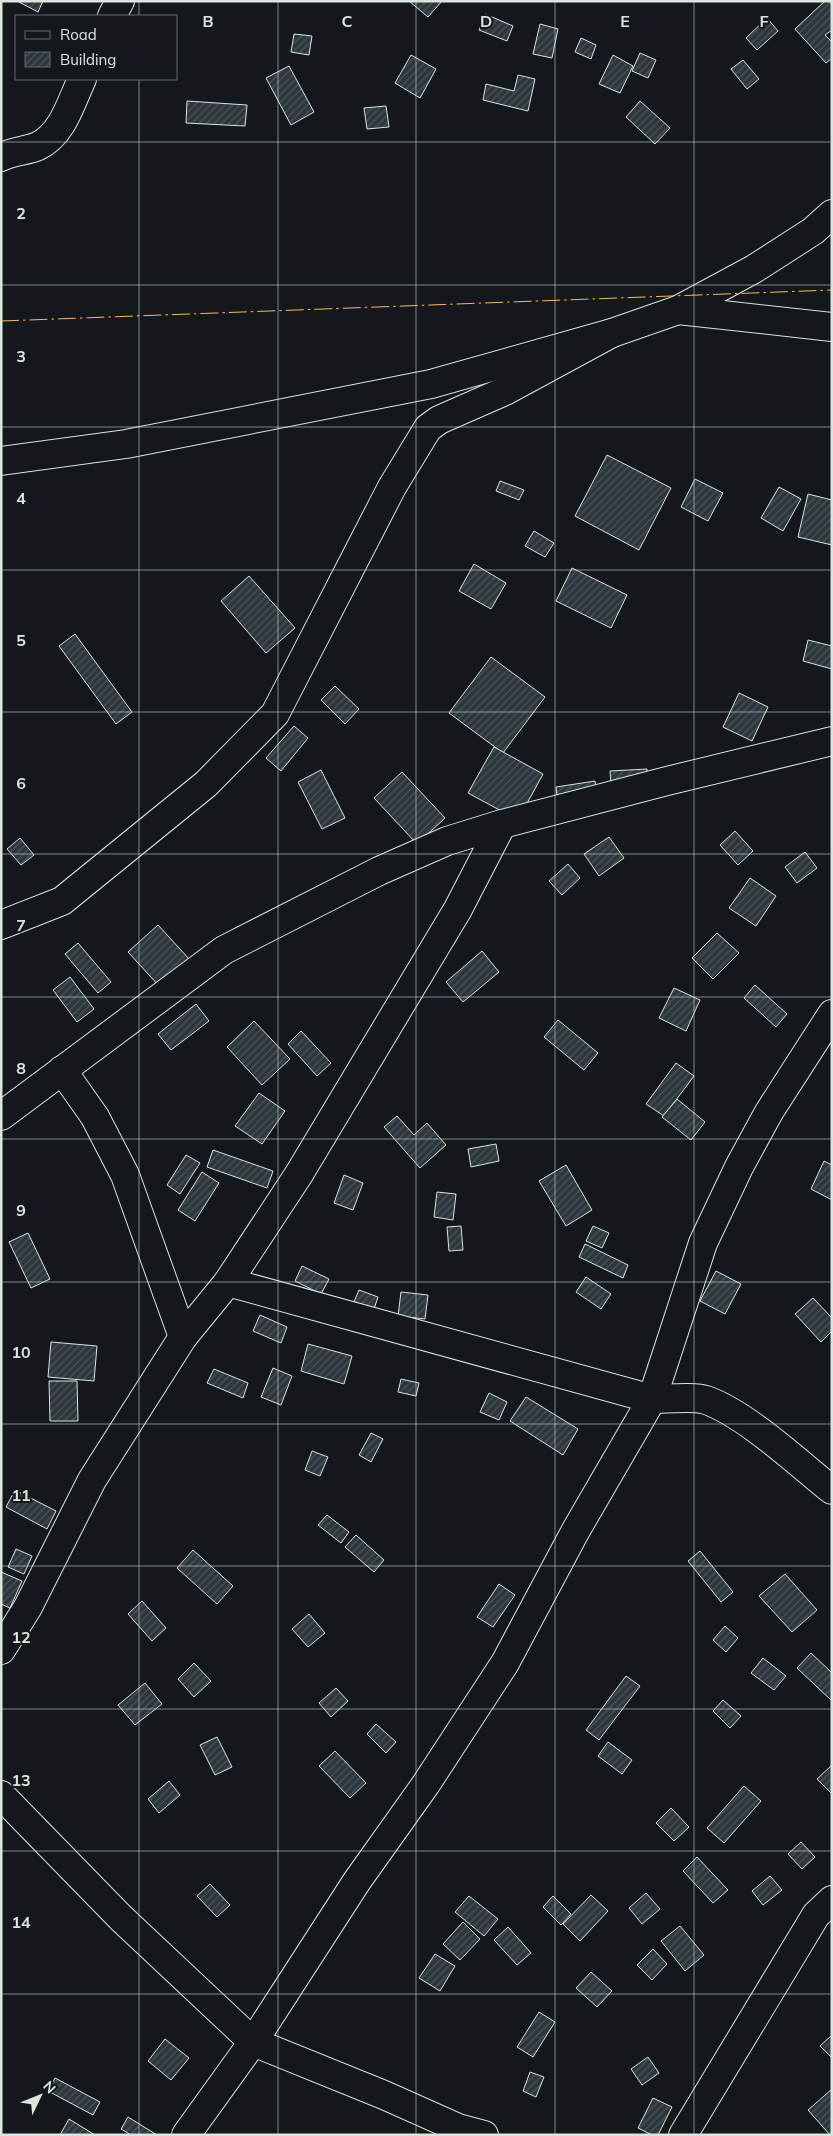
<svg xmlns="http://www.w3.org/2000/svg" width="833" height="2136" font-family="Mulish,sans-serif">
<style>
.building{fill:url(#building-hatch);stroke:#d8e6dc}
.lines{fill:none;stroke-linecap:round;stroke-linejoin:round}
.minor-casing{stroke:#d8e6dc;stroke-width:30}
.minor{stroke:#14181c;stroke-width:28}
.power{stroke:#ffb74d;stroke-width:1;stroke-dasharray:18 4 2.5 4;stroke-linecap:butt}
.grid{fill:none;stroke:#d8e6dc;stroke-width:1;stroke-opacity:0.55}
.grid-label{font-size:16px;text-anchor:middle;font-weight:bold;fill:#d8e6dc;stroke:#14181c;stroke-width:4;stroke-linejoin:round;paint-order:stroke}
</style>
<defs>
<pattern id="building-hatch" width="6" height="6" patternUnits="userSpaceOnUse" patternTransform="scale(1.25)"><rect width="6" height="6" fill="#2c363c"/><path d="M-1 1l2-2M0 6l6-6M5 7l2-2" fill="none" stroke="#4a5358"/></pattern>
</defs>
<rect width="100%" height="100%" fill="#14181c"/>
<!-- building -->
<g class="building">
<polygon points="17,1 43,1 38,12"/>
<polygon points="409,1 442,1 428,17"/>
<polygon points="825,1 829,1 832,4 832,30 825,35 832,42 832,58 826,63 795,29"/>
<polygon points="485,14 513,26 507,41 479,30"/>
<polygon points="767,18 778,31 757,50 746,38"/>
<polygon points="540,24 558,29 552,58 533,54"/>
<polygon points="294,34 312,36 309,55 291,52"/>
<polygon points="581,38 596,45 591,59 575,52"/>
<polygon points="640,53 656,60 648,78 632,71"/>
<polygon points="411,55 436,69 420,98 395,83"/>
<polygon points="613,55 633,66 620,93 599,84"/>
<polygon points="743,60 759,79 747,89 731,69"/>
<polygon points="289,66 314,112 291,125 266,78"/>
<polygon points="518,75 535,79 528,111 483,100 486,84 514,91"/>
<polygon points="187,101 247,105 245,126 186,123"/>
<polygon points="640,101 670,128 655,144 626,117"/>
<polygon points="386,106 389,127 367,129 364,108"/>
<polygon points="607,455 671,488 639,550 575,516"/>
<polygon points="695,479 723,493 708,521 681,507"/>
<polygon points="500,481 524,490 519,500 496,491"/>
<polygon points="779,487 801,499 783,531 761,518"/>
<polygon points="808,494 832,500 832,545 798,537"/>
<polygon points="534,531 554,543 545,557 525,546"/>
<polygon points="474,564 506,583 491,609 459,591"/>
<polygon points="572,568 627,595 611,628 556,601"/>
<polygon points="249,576 295,628 266,653 221,601"/>
<polygon points="75,634 132,712 116,724 59,646"/>
<polygon points="808,640 832,646 832,669 803,661"/>
<polygon points="491,657 545,697 503,753 449,713"/>
<polygon points="335,686 359,709 345,724 321,700"/>
<polygon points="739,693 768,707 752,741 723,727"/>
<polygon points="294,726 308,738 281,771 266,758"/>
<polygon points="494,747 543,774 518,820 468,793"/>
<polygon points="647,769 649,797 612,799 610,771"/>
<polygon points="321,770 345,818 322,829 298,782"/>
<polygon points="402,772 445,818 417,844 374,798"/>
<polygon points="595,781 597,799 558,805 556,787"/>
<polygon points="735,831 753,851 738,865 720,845"/>
<polygon points="609,837 624,858 599,876 584,854"/>
<polygon points="20,838 34,855 21,865 7,849"/>
<polygon points="805,852 817,868 797,883 785,867"/>
<polygon points="568,864 580,878 562,895 549,881"/>
<polygon points="750,878 776,896 756,926 729,908"/>
<polygon points="158,925 190,960 160,987 128,952"/>
<polygon points="717,933 739,953 713,979 692,958"/>
<polygon points="78,943 111,982 98,993 65,954"/>
<polygon points="482,951 499,972 463,1002 446,982"/>
<polygon points="70,977 94,1009 77,1022 53,990"/>
<polygon points="755,985 787,1014 776,1027 744,998"/>
<polygon points="674,988 700,1000 686,1031 659,1018"/>
<polygon points="196,1004 209,1021 171,1050 158,1034"/>
<polygon points="558,1020 598,1053 584,1070 544,1037"/>
<polygon points="254,1021 290,1059 262,1085 227,1047"/>
<polygon points="301,1031 331,1063 317,1076 288,1044"/>
<polygon points="676,1063 694,1076 664,1116 646,1104"/>
<polygon points="259,1093 285,1111 262,1144 235,1126"/>
<polygon points="677,1099 705,1122 691,1140 662,1117"/>
<polygon points="397,1116 414,1135 427,1123 446,1145 420,1168 384,1127"/>
<polygon points="496,1144 499,1161 471,1167 468,1149"/>
<polygon points="213,1150 273,1171 267,1188 207,1167"/>
<polygon points="186,1155 200,1163 180,1194 167,1185"/>
<polygon points="824,1161 832,1165 832,1200 811,1189"/>
<polygon points="566,1165 592,1210 566,1226 539,1181"/>
<polygon points="202,1172 219,1183 195,1221 178,1210"/>
<polygon points="344,1175 363,1183 353,1210 334,1203"/>
<polygon points="437,1192 456,1194 453,1220 434,1217"/>
<polygon points="461,1226 463,1250 449,1251 447,1227"/>
<polygon points="593,1226 609,1233 602,1248 586,1241"/>
<polygon points="28,1233 50,1279 31,1288 9,1242"/>
<polygon points="585,1244 628,1265 623,1278 579,1257"/>
<polygon points="302,1266 329,1279 321,1294 295,1281"/>
<polygon points="716,1271 741,1284 725,1314 700,1301"/>
<polygon points="586,1277 611,1294 601,1309 576,1292"/>
<polygon points="359,1290 378,1297 373,1312 353,1304"/>
<polygon points="401,1292 428,1295 425,1319 398,1316"/>
<polygon points="813,1298 832,1318 832,1331 821,1342 795,1314"/>
<polygon points="260,1315 287,1327 281,1343 253,1331"/>
<polygon points="51,1342 97,1346 94,1381 48,1377"/>
<polygon points="308,1344 352,1356 344,1384 301,1371"/>
<polygon points="273,1368 292,1376 281,1405 261,1397"/>
<polygon points="214,1369 248,1383 243,1398 207,1383"/>
<polygon points="401,1379 419,1383 416,1396 398,1392"/>
<polygon points="49,1381 77,1381 78,1421 50,1421"/>
<polygon points="489,1393 507,1402 499,1420 480,1412"/>
<polygon points="526,1397 578,1429 563,1455 510,1421"/>
<polygon points="371,1433 383,1439 371,1462 359,1455"/>
<polygon points="312,1451 328,1457 320,1476 305,1470"/>
<polygon points="15,1490 56,1511 47,1529 6,1507"/>
<polygon points="327,1515 349,1532 341,1543 318,1525"/>
<polygon points="356,1535 384,1560 374,1572 345,1547"/>
<polygon points="16,1549 32,1556 24,1574 8,1567"/>
<polygon points="193,1550 233,1586 217,1604 177,1568"/>
<polygon points="700,1551 733,1592 721,1602 688,1561"/>
<polygon points="1,1572 22,1581 10,1608 1,1604"/>
<polygon points="785,1574 817,1610 792,1632 759,1596"/>
<polygon points="499,1584 515,1595 493,1627 477,1617"/>
<polygon points="142,1601 166,1628 152,1641 128,1614"/>
<polygon points="309,1614 325,1633 308,1647 292,1629"/>
<polygon points="725,1626 738,1638 726,1652 713,1640"/>
<polygon points="811,1653 832,1673 832,1701 797,1668"/>
<polygon points="763,1658 786,1676 774,1690 751,1673"/>
<polygon points="194,1663 211,1681 194,1697 178,1679"/>
<polygon points="626,1676 640,1686 599,1740 586,1730"/>
<polygon points="145,1683 162,1704 135,1725 118,1705"/>
<polygon points="336,1688 348,1701 331,1717 319,1703"/>
<polygon points="723,1700 741,1716 730,1728 713,1711"/>
<polygon points="376,1724 396,1742 386,1753 367,1734"/>
<polygon points="217,1737 232,1767 215,1775 200,1745"/>
<polygon points="608,1742 632,1760 622,1774 598,1756"/>
<polygon points="335,1751 366,1783 350,1798 319,1766"/>
<polygon points="832,1765 832,1792 831,1793 817,1779"/>
<polygon points="169,1781 180,1795 159,1813 148,1799"/>
<polygon points="744,1786 761,1801 724,1843 707,1828"/>
<polygon points="671,1808 689,1827 674,1841 656,1823"/>
<polygon points="801,1842 815,1857 802,1869 788,1854"/>
<polygon points="697,1857 728,1890 713,1903 683,1871"/>
<polygon points="770,1876 782,1890 763,1905 752,1891"/>
<polygon points="210,1884 230,1905 217,1917 197,1896"/>
<polygon points="646,1893 660,1909 642,1924 629,1908"/>
<polygon points="591,1895 608,1911 580,1941 563,1924"/>
<polygon points="469,1896 498,1919 484,1936 455,1912"/>
<polygon points="553,1896 571,1914 561,1925 543,1907"/>
<polygon points="463,1922 480,1939 460,1960 443,1944"/>
<polygon points="680,1926 704,1955 685,1971 661,1941"/>
<polygon points="508,1927 531,1953 517,1965 494,1940"/>
<polygon points="653,1949 667,1964 652,1980 637,1965"/>
<polygon points="435,1954 455,1966 440,1991 419,1978"/>
<polygon points="591,1972 612,1991 597,2007 576,1988"/>
<polygon points="539,2012 555,2022 533,2057 517,2047"/>
<polygon points="832,2035 832,2058 820,2046"/>
<polygon points="165,2039 189,2058 171,2080 148,2061"/>
<polygon points="648,2057 659,2073 642,2085 631,2069"/>
<polygon points="530,2072 544,2077 536,2097 523,2091"/>
<polygon points="55,2078 100,2102 93,2115 48,2091"/>
<polygon points="832,2089 832,2135 830,2135 808,2110"/>
<polygon points="653,2098 672,2107 658,2135 652,2135 638,2128"/>
<polygon points="128,2117 157,2135 131,2135 121,2129"/>
<polygon points="69,2119 95,2135 60,2135"/>
</g>
<g class="lines">
<!-- minor casing -->
<g class="minor-casing">
<g id="minor">
<polyline points="112,16 120,1"/>
<path d="M 1,157 C 13,151 27,151 38,146 C 63,134 71,102 82,79"/>
<polyline points="678,310 832,327"/>
<polyline points="1,461 126,444 431,384 612,333 678,310 754,269 813,231 832,214"/>
<polyline points="1,925 62,901 206,784 275,714 392,487 428,428 439,420 505,391 612,333"/>
<polyline points="62,1070 95,1117 125,1175 183,1337"/>
<polyline points="1,1116 224,950 379,871 447,841 502,824 667,781 832,741"/>
<path d="M 228,1282 L 652,1399 C 665,1399 695,1396 706,1400 C 746,1414 798,1463 832,1490"/>
<polyline points="1,1650 28,1607 92,1480 183,1337 228,1282 299,1174 458,909 502,824"/>
<polyline points="1,1795 121,1918 253,2042 384,2095 458,2128 484,2135"/>
<polyline points="186,2135 253,2042 357,1881 426,1784 505,1663 576,1530 652,1399 703,1243 739,1167 769,1112 832,1014"/>
<polyline points="683,2135 816,1915 832,1900"/>
</g>
</g>
<!-- minor -->
<use href="#minor" class="minor"/>
<!-- power -->
<polyline class="power" points="1,321 832,290"/>
</g>
<!-- grid -->
<path class="grid" d="M 139,1 L 139,16M 278,1 L 278,2135M 416,1 L 416,2135M 555,1 L 555,2135M 694,1 L 694,2135M 139,79 L 139,2135M 1,142 L 832,142M 1,285 L 832,285M 1,427 L 832,427M 1,570 L 832,570M 1,712 L 832,712M 1,854 L 832,854M 1,997 L 832,997M 1,1139 L 832,1139M 1,1282 L 832,1282M 1,1424 L 832,1424M 1,1566 L 832,1566M 1,1709 L 832,1709M 1,1851 L 832,1851M 1,1994 L 832,1994"/>
<g class="grid-label">
<text x="208" y="27">B</text>
<text x="347" y="27">C</text>
<text x="486" y="27">D</text>
<text x="625" y="27">E</text>
<text x="764" y="27">F</text>
<text x="21" y="219">2</text>
<text x="21" y="362">3</text>
<text x="21" y="504">4</text>
<text x="21" y="646">5</text>
<text x="21" y="789">6</text>
<text x="21" y="931">7</text>
<text x="21" y="1074">8</text>
<text x="21" y="1216">9</text>
<text x="21" y="1358">10</text>
<text x="21" y="1501">11</text>
<text x="21" y="1643">12</text>
<text x="21" y="1786">13</text>
<text x="21" y="1928">14</text>
</g>
<!-- border -->
<rect width="833" height="2136" fill="none" stroke="#d8e6dc" stroke-width="5"/>
<!-- legend -->
<rect x="15" y="15" width="162" height="65" fill="#14181c" stroke="#626a69"/>
<rect x="25" y="31" width="25" height="8" fill="#14181c" stroke="#626a69"/>
<text x="60" y="40" font-size="15" fill="#d8e6dc">Road</text>
<rect x="25" y="52" width="25" height="15" fill="url(#building-hatch)" stroke="#626a69"/>
<text x="60" y="65" font-size="15" fill="#d8e6dc">Building</text>
<!-- north arrow -->
<g transform="translate(40 2096) rotate(47)" stroke="#14181c" stroke-width="4" paint-order="stroke">
<path d="M0-4L9 19L0 12L-9 19Z" fill="#d8e6dc"/>
<text y="-8" font-size="14" font-weight="bold" text-anchor="middle" fill="#d8e6dc">N</text>
</g>
</svg>
